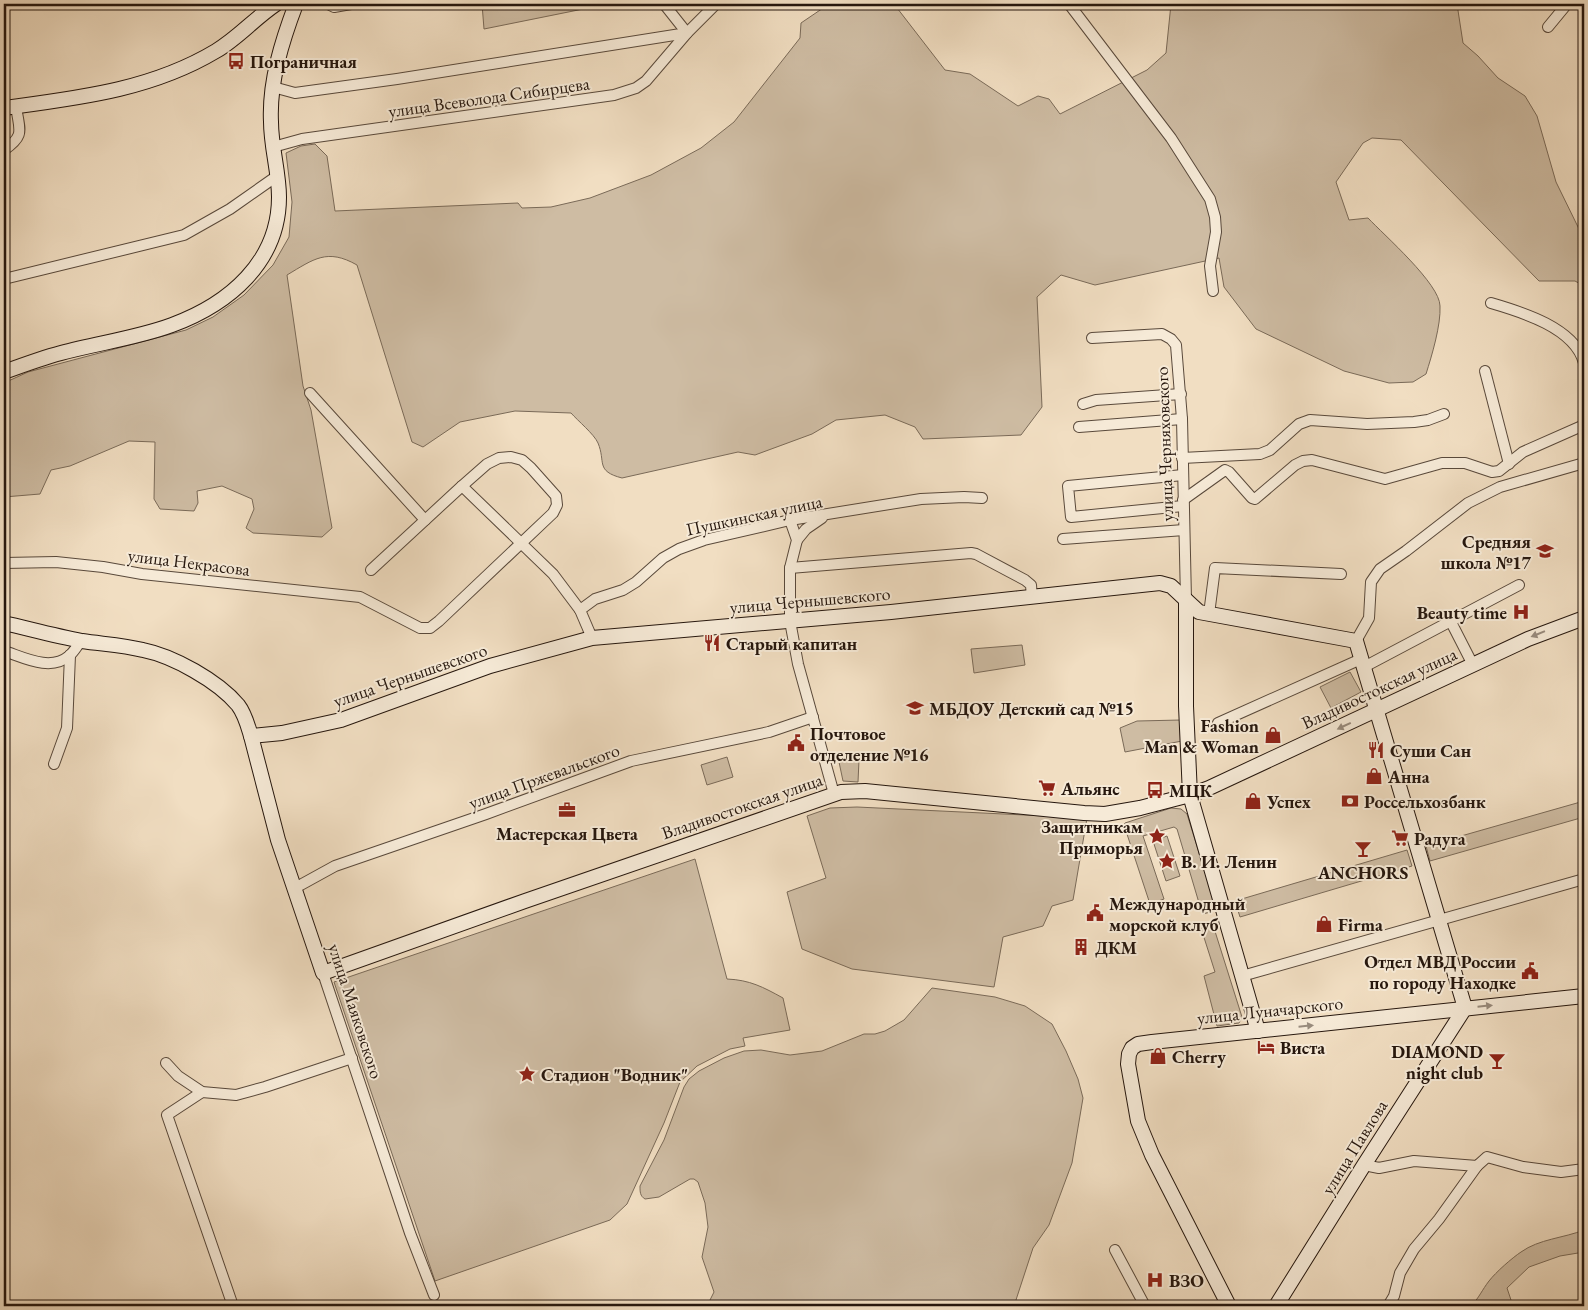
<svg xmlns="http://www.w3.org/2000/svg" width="1588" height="1310" font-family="'EB Garamond',serif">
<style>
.green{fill:#cebca3;stroke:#7a6a58}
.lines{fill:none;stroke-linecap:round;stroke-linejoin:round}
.street-casing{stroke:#59493b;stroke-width:12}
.secondary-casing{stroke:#26170e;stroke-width:16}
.street{stroke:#f6ead7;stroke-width:10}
.secondary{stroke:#f6ead7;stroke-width:14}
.oneway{fill:#988b7d}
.labels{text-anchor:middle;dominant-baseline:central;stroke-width:4;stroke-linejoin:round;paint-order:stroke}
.poi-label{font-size:18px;font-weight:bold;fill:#26170e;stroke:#f6ead7;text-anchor:start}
.street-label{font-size:18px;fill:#26170e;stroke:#f6ead7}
</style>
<rect width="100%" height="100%" fill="#f1dec2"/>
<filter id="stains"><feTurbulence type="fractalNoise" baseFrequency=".004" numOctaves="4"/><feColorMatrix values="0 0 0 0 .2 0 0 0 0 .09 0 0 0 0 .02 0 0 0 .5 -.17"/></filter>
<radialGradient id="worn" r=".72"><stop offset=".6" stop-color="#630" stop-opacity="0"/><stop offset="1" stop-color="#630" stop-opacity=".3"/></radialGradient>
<!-- green -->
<g class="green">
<polygon points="482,4 608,4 484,29"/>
<path d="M 829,4 L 894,4 L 945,70 L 970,74 L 1018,106 L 1038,96 L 1049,99 L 1060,114 L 1147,70 L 1166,53 L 1171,4 L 1457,4 L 1463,43 L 1478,56 L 1498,78 L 1525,96 L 1537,116 L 1556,182 L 1580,231 L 1584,233 L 1584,286 L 1575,281 L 1539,281 L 1401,140 L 1372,138 L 1363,143 L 1336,182 L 1349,220 L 1368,218 C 1384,235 1440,284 1440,306 C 1441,325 1432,355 1426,374 L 1413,382 L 1389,383 L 1344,371 L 1256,329 L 1224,287 L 1219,258 L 1095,285 L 1061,275 L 1037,297 L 1042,407 L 1021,435 L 923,439 L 915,427 L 885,415 L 836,420 L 812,434 L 755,455 L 738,452 L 622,478 C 595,471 606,462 598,443 C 594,434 578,421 571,413 L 515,411 L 460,422 L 423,447 L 412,442 L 357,265 C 327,248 314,259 287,275 L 303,386 L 311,410 L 332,528 L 322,537 L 253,533 L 246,528 L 254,509 L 252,499 L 222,486 L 197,491 L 198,503 L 194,511 L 160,509 L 154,499 L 155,442 L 129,441 L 70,466 L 51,470 L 40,494 L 4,497 L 4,383 L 28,372 L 186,330 L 213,317 L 244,295 L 273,265 L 289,237 L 292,202 L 286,153 L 301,146 L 315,144 L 327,156 L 335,211 L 518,203 L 522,208 L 551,207 L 590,198 L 651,175 L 701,148 L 734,122 L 800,38 L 801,23 Z"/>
<polygon points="1022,645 1025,665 974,673 971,649"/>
<polygon points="1350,672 1361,692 1331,708 1320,687"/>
<polygon points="1181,720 1182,741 1125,752 1120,728 1137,721"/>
<polygon points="727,757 733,777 707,785 701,765"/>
<polygon points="859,760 858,782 843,781 839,762"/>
<polygon points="1584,801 1584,817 1430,861 1426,846"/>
<polygon points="857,807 1087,818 1073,900 1052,906 1043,926 1003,937 994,987 852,969 802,949 787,892 826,878 807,816 830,808"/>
<polygon points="1171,808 1181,809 1187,814 1216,908 1214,911 1203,914 1202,913 1177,829 1174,827 1143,836 1164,899 1150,904 1124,825 1125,823"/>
<polygon points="1167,836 1180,876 1166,881 1153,841"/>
<polygon points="1407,850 1412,866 1240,917 1235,901"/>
<path d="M 695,859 L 727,979 C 750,980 763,987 783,998 L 790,1030 L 743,1038 L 745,1046 L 730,1049 L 697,1066 L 680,1082 L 664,1123 L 627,1204 L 610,1220 L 435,1281 L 334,982 Z"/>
<polygon points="1213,925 1242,1017 1239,1023 1217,1026 1204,976 1215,972 1201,928"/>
<path d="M 932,988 L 995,997 L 1025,1006 L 1052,1024 L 1066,1051 L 1078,1079 L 1083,1098 L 1072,1163 L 1049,1225 L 1033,1248 L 1014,1306 L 707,1306 L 714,1292 L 702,1257 L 708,1227 L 705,1203 L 698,1182 L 694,1179 L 690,1179 L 659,1197 L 645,1199 C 640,1196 640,1192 640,1186 L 664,1140 L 684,1087 L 689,1079 L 699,1071 L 724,1058 L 744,1051 L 761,1050 L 790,1055 L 822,1051 L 864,1034 L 875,1034 L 885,1031 L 904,1020 Z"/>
<path d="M 1584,1230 L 1584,1252 L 1560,1256 L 1529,1267 L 1507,1288 L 1513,1306 L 1471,1306 C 1479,1298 1482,1290 1489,1281 C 1496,1272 1512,1258 1521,1252 C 1539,1239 1564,1238 1584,1230 Z"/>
</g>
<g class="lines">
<!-- street casing -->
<g class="street-casing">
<g id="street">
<polyline points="328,4 334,7 351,4"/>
<polyline points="1069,4 1171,138 1210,199 1215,217 1216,232 1210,266 1213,291"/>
<polyline points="1548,27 1567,4"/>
<polyline points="273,87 295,93 397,79 687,33 664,4"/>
<polyline points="273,147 302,139 614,95 636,88 646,81 687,33 716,4"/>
<path d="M 4,150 C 26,135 19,130 16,106"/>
<polyline points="4,279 184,235 230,209 277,176"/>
<path d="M 1491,303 C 1522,312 1575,328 1584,363"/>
<polyline points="1092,338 1162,334 1171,339 1176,345 1182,419 1186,600"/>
<polyline points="1485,371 1509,464"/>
<polyline points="310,393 425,520"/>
<polyline points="1083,404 1096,400 1181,394"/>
<polyline points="1079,427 1182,419"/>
<polyline points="1182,458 1260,454 1270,450 1299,424 1310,420 1367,424 1414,422 1428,420 1444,414"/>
<polyline points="1183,475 1068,486 1071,517 1183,506"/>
<polyline points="462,486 553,574 580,610 595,599 623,590 636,582 663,558 679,549 704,540 790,520 921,499 964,497 982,498"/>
<polyline points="1183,500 1225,470 1229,472 1252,498 1255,499 1295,465 1303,461 1312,460 1385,479 1442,463 1465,463 1492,472 1499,471 1523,452 1584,425"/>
<polyline points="790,520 797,540 790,568 790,621 798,664 834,794"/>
<polyline points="1063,539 1184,530"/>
<polyline points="797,540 806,529 822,518"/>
<polyline points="4,563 56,562 103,567 142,574 360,597 420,628 430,628 439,621 553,513 557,505 556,496 531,468 522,460 511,457 499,458 487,464 462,486 371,570"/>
<polyline points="790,568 971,553 976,554 1025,580 1031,585 1032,598"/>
<polyline points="580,610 592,638"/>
<polyline points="1209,614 1215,568 1341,574"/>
<polyline points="1451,622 1473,665"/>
<polyline points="1356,641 1369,618 1371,582 1380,569 1406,551 1468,503 1500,487 1584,463"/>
<path d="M 4,651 C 23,657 50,672 69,656 C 74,652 77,646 81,641"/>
<polyline points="1364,667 1519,585"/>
<polyline points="1218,723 1361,659"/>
<polyline points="54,764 67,728 70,655"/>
<polyline points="295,888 335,866 486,814 631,761 769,732 813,717"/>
<polyline points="323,973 410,1233 434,1295"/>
<polyline points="1242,976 1584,879"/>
<polyline points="166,1063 178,1076 202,1092 236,1095 265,1087 352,1058"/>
<polyline points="202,1092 167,1115 233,1306"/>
<polyline points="1364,1165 1379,1168 1414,1161 1477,1166 1487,1157 1523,1167 1561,1172 1584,1169"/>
<polyline points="1115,1250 1145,1306"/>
<polyline points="1388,1306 1394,1296 1400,1273 1414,1249 1439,1219 1477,1166"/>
</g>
</g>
<!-- secondary casing -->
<g class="secondary-casing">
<g id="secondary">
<path d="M 4,108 C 78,98 151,90 216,51 C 238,38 255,18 276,4"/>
<path d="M 4,372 C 23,365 42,358 61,353 C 98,343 137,338 172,325 C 229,304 279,262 279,197 C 279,172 271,147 271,122 C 269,82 282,41 296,4"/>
<polyline points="1186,600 1199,612 1356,641 1465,1008 1364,1165 1276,1306"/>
<path d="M 4,623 C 30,629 56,636 82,641 C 102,644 123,645 143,650 C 173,656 218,681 238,705 C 245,714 248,726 251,736 L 278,840 L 323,973 L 525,901 L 841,792 L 865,791 L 1084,813 L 1105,814 L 1140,808 L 1190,795 L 1209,788 L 1528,639 L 1584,618"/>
<polyline points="251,736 282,733 341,720 490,666 592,638 891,612 1160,583 1171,586 1186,600 1186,706 1190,795 1258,1031"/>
<polyline points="1229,1306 1152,1155 1138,1121 1128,1064 1129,1054 1132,1048 1138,1044 1152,1042 1584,996"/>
</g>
</g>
<!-- street -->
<use href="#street" class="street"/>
<!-- secondary -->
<use href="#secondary" class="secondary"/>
</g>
<!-- one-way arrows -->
<defs><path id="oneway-solid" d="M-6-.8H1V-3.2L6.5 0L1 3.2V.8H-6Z" transform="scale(1.25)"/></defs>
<g class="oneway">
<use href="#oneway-solid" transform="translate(1538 634) rotate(158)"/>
<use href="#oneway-solid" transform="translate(1344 726) rotate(155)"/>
<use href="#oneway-solid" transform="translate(1485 1006) rotate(-6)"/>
<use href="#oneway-solid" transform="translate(1306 1026) rotate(-6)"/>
</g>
<!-- icons -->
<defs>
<g id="bus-bare" transform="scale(1.35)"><path d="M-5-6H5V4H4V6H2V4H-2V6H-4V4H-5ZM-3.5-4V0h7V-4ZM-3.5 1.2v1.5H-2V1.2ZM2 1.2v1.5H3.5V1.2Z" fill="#8f2418" stroke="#f6ead7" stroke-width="2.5" paint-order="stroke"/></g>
<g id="school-bare" transform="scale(1.35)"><path d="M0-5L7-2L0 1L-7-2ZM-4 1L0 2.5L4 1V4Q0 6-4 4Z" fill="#8f2418" stroke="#f6ead7" stroke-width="2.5" paint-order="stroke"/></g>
<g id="hospital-bare" transform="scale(1.35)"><path d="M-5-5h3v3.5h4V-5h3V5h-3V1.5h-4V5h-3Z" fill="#8f2418" stroke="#f6ead7" stroke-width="2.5" paint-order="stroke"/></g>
<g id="restaurant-bare" transform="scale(1.35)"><path d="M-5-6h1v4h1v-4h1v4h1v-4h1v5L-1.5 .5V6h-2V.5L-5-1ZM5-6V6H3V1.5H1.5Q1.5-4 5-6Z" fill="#8f2418" stroke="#f6ead7" stroke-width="2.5" paint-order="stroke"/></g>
<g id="shop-bare" transform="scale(1.35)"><path d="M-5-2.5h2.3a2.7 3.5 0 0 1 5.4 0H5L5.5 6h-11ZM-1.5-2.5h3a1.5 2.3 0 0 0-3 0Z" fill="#8f2418" stroke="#f6ead7" stroke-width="2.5" paint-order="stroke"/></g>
<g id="civic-bare" transform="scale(1.35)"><path d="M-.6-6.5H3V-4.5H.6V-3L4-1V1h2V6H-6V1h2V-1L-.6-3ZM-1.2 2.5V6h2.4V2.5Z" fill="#8f2418" stroke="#f6ead7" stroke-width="2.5" paint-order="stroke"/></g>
<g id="supermarket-bare" transform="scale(1.35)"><path d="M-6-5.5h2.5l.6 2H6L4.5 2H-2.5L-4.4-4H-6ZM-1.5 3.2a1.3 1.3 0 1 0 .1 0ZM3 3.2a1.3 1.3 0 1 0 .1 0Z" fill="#8f2418" stroke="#f6ead7" stroke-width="2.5" paint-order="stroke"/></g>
<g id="bank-bare" transform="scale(1.35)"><path d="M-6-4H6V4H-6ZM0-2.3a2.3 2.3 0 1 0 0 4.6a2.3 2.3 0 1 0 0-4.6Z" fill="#8f2418" stroke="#f6ead7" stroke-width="2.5" paint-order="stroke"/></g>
<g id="office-bare" transform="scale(1.35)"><path d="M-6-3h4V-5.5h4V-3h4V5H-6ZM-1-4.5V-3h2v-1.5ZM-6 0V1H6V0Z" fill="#8f2418" stroke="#f6ead7" stroke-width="2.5" paint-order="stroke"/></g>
<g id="sight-bare" transform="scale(1.35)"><path d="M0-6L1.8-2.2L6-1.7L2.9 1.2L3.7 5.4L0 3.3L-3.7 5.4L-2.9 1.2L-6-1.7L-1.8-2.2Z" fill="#8f2418" stroke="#f6ead7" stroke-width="2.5" paint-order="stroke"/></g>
<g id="bar-bare" transform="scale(1.35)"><path d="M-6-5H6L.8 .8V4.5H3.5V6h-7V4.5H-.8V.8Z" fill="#8f2418" stroke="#f6ead7" stroke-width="2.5" paint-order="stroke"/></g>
<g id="building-bare" transform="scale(1.35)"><path d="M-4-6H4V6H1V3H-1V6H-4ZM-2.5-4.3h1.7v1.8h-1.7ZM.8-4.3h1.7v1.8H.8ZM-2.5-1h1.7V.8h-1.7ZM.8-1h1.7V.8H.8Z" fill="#8f2418" stroke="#f6ead7" stroke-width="2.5" paint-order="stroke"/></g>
<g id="hotel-bare" transform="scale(1.35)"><path d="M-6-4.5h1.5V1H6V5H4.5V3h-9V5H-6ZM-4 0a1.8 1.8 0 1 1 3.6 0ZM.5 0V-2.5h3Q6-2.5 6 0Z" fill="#8f2418" stroke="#f6ead7" stroke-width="2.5" paint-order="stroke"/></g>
</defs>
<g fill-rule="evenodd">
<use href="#bus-bare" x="236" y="61"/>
<use href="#school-bare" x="1545" y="551"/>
<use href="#hospital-bare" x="1521" y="612"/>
<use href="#restaurant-bare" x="712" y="643"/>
<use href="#school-bare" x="915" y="708"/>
<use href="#shop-bare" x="1273" y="735"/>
<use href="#civic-bare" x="796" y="743"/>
<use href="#restaurant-bare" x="1376" y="750"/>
<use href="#shop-bare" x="1374" y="776"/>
<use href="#supermarket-bare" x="1047" y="788"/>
<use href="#bus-bare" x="1155" y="790"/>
<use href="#shop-bare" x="1253" y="801"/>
<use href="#bank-bare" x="1350" y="801"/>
<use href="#office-bare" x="567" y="810"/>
<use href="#sight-bare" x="1157" y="836"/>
<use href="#supermarket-bare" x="1400" y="838"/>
<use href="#bar-bare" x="1363" y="849"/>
<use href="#sight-bare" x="1167" y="861"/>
<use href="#civic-bare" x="1095" y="913"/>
<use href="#shop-bare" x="1324" y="924"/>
<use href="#building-bare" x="1081" y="947"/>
<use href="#civic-bare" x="1530" y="971"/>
<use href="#hotel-bare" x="1266" y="1047"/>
<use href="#shop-bare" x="1158" y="1056"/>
<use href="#bar-bare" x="1497" y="1061"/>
<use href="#sight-bare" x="527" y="1074"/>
<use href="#hospital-bare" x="1155" y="1280"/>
</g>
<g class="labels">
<!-- poi labels -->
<g class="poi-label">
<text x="250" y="61">Пограничная</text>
<text x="1531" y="541" text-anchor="end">Средняя<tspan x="1531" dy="21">школа №17</tspan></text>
<text x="1507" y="612" text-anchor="end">Beauty time</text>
<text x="726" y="643">Старый капитан</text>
<text x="929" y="708">МБДОУ Детский сад №15</text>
<text x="1259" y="725" text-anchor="end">Fashion<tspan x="1259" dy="21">Man &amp; Woman</tspan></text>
<text x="810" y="733">Почтовое<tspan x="810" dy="21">отделение №16</tspan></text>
<text x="1390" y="750">Суши Сан</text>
<text x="1388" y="776">Анна</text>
<text x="1061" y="788">Альянс</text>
<text x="1169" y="790">МЦК</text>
<text x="1267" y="801">Успех</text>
<text x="1364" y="801">Россельхозбанк</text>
<text x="1143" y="826" text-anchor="end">Защитникам<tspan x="1143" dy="21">Приморья</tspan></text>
<text x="567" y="833" text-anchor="middle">Мастерская Цвета</text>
<text x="1414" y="838">Радуга</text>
<text x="1181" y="861">В. И. Ленин</text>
<text x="1363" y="872" text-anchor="middle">ANCHORS</text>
<text x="1109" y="903">Международный<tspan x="1109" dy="21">морской клуб</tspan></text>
<text x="1338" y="924">Firma</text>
<text x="1095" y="947">ДКМ</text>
<text x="1516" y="961" text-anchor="end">Отдел МВД России<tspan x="1516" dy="21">по городу Находке</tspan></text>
<text x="1280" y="1047">Виста</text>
<text x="1483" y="1051" text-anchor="end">DIAMOND<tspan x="1483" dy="21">night club</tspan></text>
<text x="1172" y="1056">Cherry</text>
<text x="541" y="1074">Стадион "Водник"</text>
<text x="1169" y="1280">ВЗО</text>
</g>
<!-- street labels -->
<g class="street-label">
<text transform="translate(489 97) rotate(-8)">улица Всеволода Сибирцева</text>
<text transform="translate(1164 444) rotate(-92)">улица Черняховского</text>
<text transform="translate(754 515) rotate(-12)">Пушкинская улица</text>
<text transform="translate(189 562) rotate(7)">улица Некрасова</text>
<text transform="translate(810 600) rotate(-5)">улица Чернышевского</text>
<text transform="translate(410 675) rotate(-19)">улица Чернышевского</text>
<text transform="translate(1379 688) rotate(-25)">Владивостокская улица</text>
<text transform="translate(544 776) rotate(-20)">улица Пржевальского</text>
<text transform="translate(742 806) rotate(-19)">Владивостокская улица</text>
<text transform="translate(1270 1010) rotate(-6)">улица Луначарского</text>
<text transform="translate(356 1011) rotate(72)">улица Маяковского</text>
<text transform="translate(1354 1147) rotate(-58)">улица Павлова</text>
</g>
</g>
<!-- margin -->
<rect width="1588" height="1310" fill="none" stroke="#f1dec2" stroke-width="20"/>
<rect x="5" y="5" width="1578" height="1300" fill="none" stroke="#26170e" stroke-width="2.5"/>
<rect x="10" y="10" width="1568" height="1290" fill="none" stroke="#26170e"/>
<rect width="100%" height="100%" filter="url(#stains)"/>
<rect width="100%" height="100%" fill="url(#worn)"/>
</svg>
